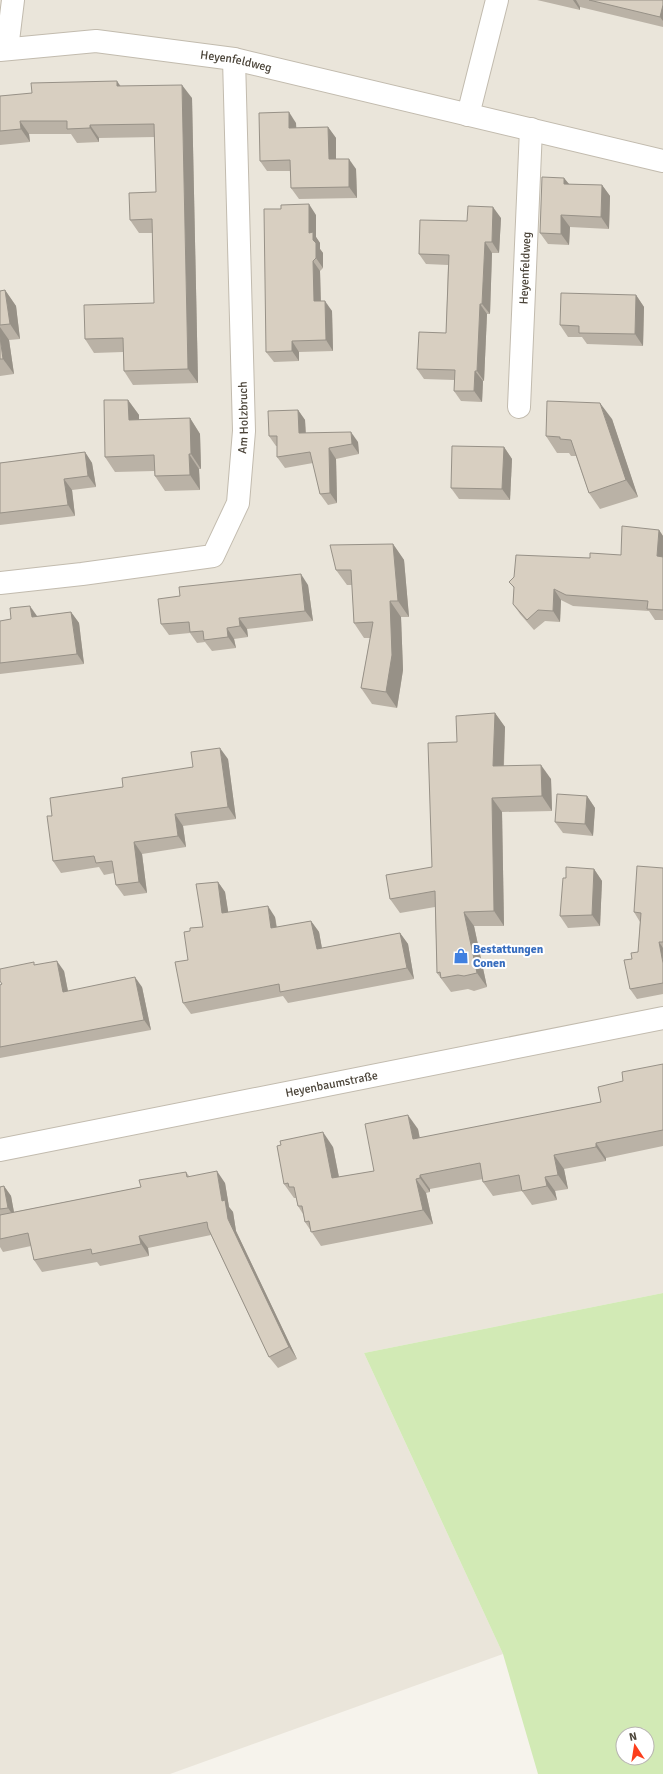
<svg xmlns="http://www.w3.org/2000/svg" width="663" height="1774" font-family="Signika,sans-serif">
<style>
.residential{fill:#eae5da}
.green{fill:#d2eab5;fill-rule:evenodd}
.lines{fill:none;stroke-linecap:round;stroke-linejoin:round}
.minor-casing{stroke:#c2bbae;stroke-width:24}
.minor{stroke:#fff;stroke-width:22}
.wall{fill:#bab2a6}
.shaded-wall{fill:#979187}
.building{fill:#d8cfc1;stroke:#979187}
.labels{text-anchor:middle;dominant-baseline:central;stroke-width:4;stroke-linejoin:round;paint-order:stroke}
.street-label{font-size:12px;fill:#4b4439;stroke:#fff}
.shop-label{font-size:12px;font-weight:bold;fill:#366cbe;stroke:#fff;text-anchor:start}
</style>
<rect width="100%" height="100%" fill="#f6f3ec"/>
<!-- residential -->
<polygon class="residential" points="0,0 663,0 663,1293 364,1353 503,1654 170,1774 0,1774"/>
<!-- green -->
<path class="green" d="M 663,1293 L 663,1774 L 538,1774 L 503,1654 L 364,1353 ZM 623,1734 L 647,1734 L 647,1758 L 623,1758 Z"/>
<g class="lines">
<!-- minor casing -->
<g class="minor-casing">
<g id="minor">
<polyline points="7,49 13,0"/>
<path id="s1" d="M 0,50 L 96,41 L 234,59 L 663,161"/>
<polyline points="468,115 497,0"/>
<path id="s2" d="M 519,407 L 531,129"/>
<path id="s3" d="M 0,583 L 82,574 L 213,556 L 238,503 L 244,431 L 234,59"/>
<path id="s4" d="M 0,1150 L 663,1018"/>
</g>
</g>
<!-- minor -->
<use href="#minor" class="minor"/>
</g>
<!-- wall -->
<g class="wall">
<polygon points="537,0 663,0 663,27 580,7 580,10"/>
<polygon points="121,86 192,98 198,383 133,385 124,371 123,352 94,353 85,339 154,303 153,233 139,233 130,220 156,192 155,137 99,138 99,142 77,143 71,134 29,134 30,142 0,145 0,96"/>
<polygon points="296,123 296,128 328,127 336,138 336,159 356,169 357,198 299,199 291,188 290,171 267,171 260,161"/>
<polygon points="564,178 569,184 602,185 610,196 609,229 570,227 569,245 548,244 540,233"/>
<polygon points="316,215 316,237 320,243 320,249 323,253 323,268 320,271 321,301 332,311 333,351 299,352 299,361 274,362 266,352"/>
<polygon points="501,218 499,253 492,253 490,314 487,314 484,381 483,381 482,402 461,401 454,391 454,380 424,379 417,369 446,333 448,265 426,264 419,254 467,221"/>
<polygon points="5,290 16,306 20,339 9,340 14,374 0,376 0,291"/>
<polygon points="636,295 644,307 643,346 587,344 582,337 568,337 560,325"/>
<polygon points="128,400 139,415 139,420 190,418 200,434 201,469 199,469 200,490 165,491 155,476 154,471 115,472 105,457"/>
<polygon points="298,410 305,420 306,433 358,442 359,454 336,459 337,503 328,505 320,494 313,463 285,468 277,457 277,446 276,446 269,436"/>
<polygon points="612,419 638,497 600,509 589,493 576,456 571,456 569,453 557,453 546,436"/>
<polygon points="504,447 512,459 510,500 459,499 451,488"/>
<polygon points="85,452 92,463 96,487 72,490 75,516 0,525 0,463"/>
<polygon points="659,530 663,536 663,620 655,620 649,611 573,606 561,600 560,622 545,621 534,630 520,614 513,604 514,588 509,582 590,558 621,555"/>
<polygon points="393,544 404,560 409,617 401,617 403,670 397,708 372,704 361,688 370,638 364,638 354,623 352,585 347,585 336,570"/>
<polygon points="308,585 313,621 247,629 248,637 234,639 236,648 212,651 205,642 197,643 190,633 169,635 161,624"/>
<polygon points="71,612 79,623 84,664 0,674 0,621"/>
<polygon points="495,713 505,727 504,766 551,779 552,811 502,812 504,926 474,926 487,987 474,991 468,989 451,992 437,973 435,907 400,913 390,899 432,867 457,742"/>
<polygon points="228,759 236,819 183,826 186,847 142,854 147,893 124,896 116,885 114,873 104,875 99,867 61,873 53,861 52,816 123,787 193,767"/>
<polygon points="587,796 595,808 593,836 563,833 555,822"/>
<polygon points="663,868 663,994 637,999 630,989 632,959 638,952 640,922 634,912"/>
<polygon points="594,869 602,881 600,926 568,928 560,916 566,878"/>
<polygon points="218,882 225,892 228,912 275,917 277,927 311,921 319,932 322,948 400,933 408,944 414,979 288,1003 283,996 191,1014 183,1003 188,960 190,931 203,927"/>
<polygon points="36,965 64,971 68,991 142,987 151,1030 0,1058 0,985"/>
<polygon points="663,1064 663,1146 606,1158 606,1161 564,1169 568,1189 555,1191 557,1200 532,1205 522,1191 493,1196 483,1182 483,1179 430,1189 430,1192 426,1193 433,1224 321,1246 305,1222 303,1214 298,1206 296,1198 294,1198 284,1184 333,1147 339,1177 374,1171 418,1129 419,1138 601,1102 623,1081"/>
<polygon points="186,1172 189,1176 225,1183 229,1207 233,1212 236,1231 297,1359 278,1368 269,1357 211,1235 148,1248 149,1256 100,1266 97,1262 42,1272 34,1260 31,1246 3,1252 0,1247 0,1187 4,1186 11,1196 14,1212 141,1187"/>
</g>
<!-- shaded-wall -->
<g class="shaded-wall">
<polygon points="573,0 576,0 580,7 580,10"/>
<polygon points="663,5 663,21 660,17"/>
<polygon points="117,81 126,94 117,86"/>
<polygon points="182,85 192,98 198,383 188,369"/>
<polygon points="289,112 296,123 297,139 289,128"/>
<polygon points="20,121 29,134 30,142 21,129"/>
<polygon points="90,125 99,138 99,142 90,128"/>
<polygon points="328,127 336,138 336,170 329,159"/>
<polygon points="349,159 356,169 357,198 349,187"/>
<polygon points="564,178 573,189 564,184"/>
<polygon points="602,185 610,196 609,229 601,217"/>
<polygon points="309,204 316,215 316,237 320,243 320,249 323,253 323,268 316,258 309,233"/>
<polygon points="493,207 501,218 499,253 492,242"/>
<polygon points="561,215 570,227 569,245 561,234"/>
<polygon points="485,242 492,253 490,314 482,304"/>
<polygon points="313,261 320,271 321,312 314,301"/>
<polygon points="5,290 16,306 20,339 10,324"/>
<polygon points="636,295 644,307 643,346 635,334"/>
<polygon points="325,301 332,311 333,351 326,340"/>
<polygon points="480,304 487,314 484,381 477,371"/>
<polygon points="0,327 9,340 14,374 3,359 0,337"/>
<polygon points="292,341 299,352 299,361 292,351"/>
<polygon points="475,371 483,381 482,402 474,391"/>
<polygon points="128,400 139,415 139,435 129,420"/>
<polygon points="600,403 612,419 638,497 626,480"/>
<polygon points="298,410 305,420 306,443 299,433"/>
<polygon points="190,418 200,434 201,469 191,454"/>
<polygon points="351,432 358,442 359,454 352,444"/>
<polygon points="504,447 512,459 510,500 502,489"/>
<polygon points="329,448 336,459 337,503 330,493"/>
<polygon points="85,452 92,463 96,487 88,476"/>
<polygon points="189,454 199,469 200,490 190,475"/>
<polygon points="64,479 72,490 75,516 68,505"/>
<polygon points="659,530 663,536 663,565 657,556"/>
<polygon points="393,544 404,560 409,617 398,601"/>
<polygon points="301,574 308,585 313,621 305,611"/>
<polygon points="554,589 561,600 560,622 553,611"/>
<polygon points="390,601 401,617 403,670 397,708 386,692"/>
<polygon points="30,606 37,616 39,627 32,617"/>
<polygon points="71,612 79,623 84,664 77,654"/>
<polygon points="239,618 247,629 248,637 240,626"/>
<polygon points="227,628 234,639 236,648 228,637"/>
<polygon points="495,713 505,727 503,781 493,766"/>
<polygon points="220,748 228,759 236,819 228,807"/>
<polygon points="541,765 551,779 552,811 542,796"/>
<polygon points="587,796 595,808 593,836 585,824"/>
<polygon points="492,798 502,812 504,926 494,911"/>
<polygon points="175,814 183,826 186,847 178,836"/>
<polygon points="134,842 142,854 147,893 139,882"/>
<polygon points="594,869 602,881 600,926 592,915"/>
<polygon points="218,882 225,892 230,923 222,913"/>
<polygon points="268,906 275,917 278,939 271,928"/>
<polygon points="464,912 474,926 487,987 477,973"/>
<polygon points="311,921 319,932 324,960 317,949"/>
<polygon points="400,933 408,944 414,979 407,968"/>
<polygon points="659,942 663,948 663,963"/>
<polygon points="57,961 64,971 70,1002 63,992"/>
<polygon points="135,977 142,987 151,1030 144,1020"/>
<polygon points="408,1115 418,1129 423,1153 413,1139"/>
<polygon points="323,1132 333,1147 342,1193 332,1178"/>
<polygon points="596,1143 606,1158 606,1161 596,1147"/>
<polygon points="554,1155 564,1169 568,1189 558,1175"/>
<polygon points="217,1171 225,1183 229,1207 233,1212 236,1231 297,1359 289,1347 228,1219 222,1201"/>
<polygon points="420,1175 430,1189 430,1192 420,1178"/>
<polygon points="545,1177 555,1191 557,1200 547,1186"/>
<polygon points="416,1179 426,1193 433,1224 423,1210"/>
<polygon points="4,1186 11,1196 15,1218 8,1208"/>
<polygon points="139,1236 148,1248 149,1256 141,1244"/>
</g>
<!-- building -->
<g class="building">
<polygon points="589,0 663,0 663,5 660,17"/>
<polygon points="117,81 117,86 182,85 188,369 124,371 123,338 85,339 84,305 154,303 152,219 130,220 129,193 156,192 154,124 90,125 90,128 67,129 67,121 20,121 21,129 0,131 0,96 32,93 31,83"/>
<polygon points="289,112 289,128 328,127 329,159 349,159 349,187 291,188 290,160 260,161 259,113"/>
<polygon points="542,177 564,178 564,184 602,185 601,217 561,215 561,234 540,233"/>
<polygon points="309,204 309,233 313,232 313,240 316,243 316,258 313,261 314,301 325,301 326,340 292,341 292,351 266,352 264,209 281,209 281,205"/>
<polygon points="468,206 493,207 492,242 485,242 482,304 480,304 477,371 475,371 474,391 454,391 455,370 417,369 419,332 446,333 449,255 419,254 420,220 467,221"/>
<polygon points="5,290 10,324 0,325 0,291"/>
<polygon points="561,293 636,295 635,334 579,333 579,326 560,325"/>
<polygon points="0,337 3,359 0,359"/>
<polygon points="104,400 128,400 129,420 190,418 191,454 189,454 190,475 155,476 154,455 105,457"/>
<polygon points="547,401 600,403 626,480 589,493 571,440 560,439 560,437 546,436"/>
<polygon points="298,410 299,433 351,432 352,444 329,448 330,493 320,494 310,452 277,457 277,436 269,436 268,411"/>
<polygon points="452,446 504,447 502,489 451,488"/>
<polygon points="85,452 88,476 64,479 68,505 0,513 0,463"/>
<polygon points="622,526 659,530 657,556 663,557 663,610 647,609 648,601 566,595 554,589 553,611 538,610 527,620 513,604 514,587 509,582 514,577 516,555 590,558 590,553 621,555"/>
<polygon points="393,544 398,601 390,601 392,655 386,692 361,688 373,622 354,623 351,570 336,570 330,545"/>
<polygon points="301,574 305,611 239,618 240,626 227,628 228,637 204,640 203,631 190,632 189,622 161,624 158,599 180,596 179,587"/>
<polygon points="30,606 32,617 71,612 77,654 0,663 0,621 11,619 10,608"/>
<polygon points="495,713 493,766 541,765 542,796 492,798 494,911 464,912 477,973 464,976 458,975 441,978 440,972 437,973 435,891 390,899 386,875 432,867 428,743 457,742 456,716"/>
<polygon points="220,748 228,807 175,814 178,836 134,842 139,882 116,885 112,861 96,863 94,856 53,861 47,816 52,816 50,798 123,787 122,778 193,767 191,752"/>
<polygon points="557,794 587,796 585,824 555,822"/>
<polygon points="637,866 663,868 663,942 659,942 663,963 663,983 630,989 624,960 632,959 631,953 638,952 641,913 634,912"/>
<polygon points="566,867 594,869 592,915 560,916 563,878 566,878"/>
<polygon points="218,882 222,913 268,906 271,928 311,921 317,949 400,933 407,968 280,992 279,984 183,1003 175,962 188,960 184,932 190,931 190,928 203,927 196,884"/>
<polygon points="57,961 63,992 135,977 144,1020 0,1047 0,985 2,984 0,981 0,969 34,962 34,965"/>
<polygon points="663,1064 663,1130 596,1143 596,1147 554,1155 558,1175 545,1177 547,1186 522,1191 519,1175 483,1182 480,1163 420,1175 420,1178 416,1179 423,1210 311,1232 309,1221 305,1222 302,1206 298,1206 294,1187 289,1187 288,1183 284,1184 277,1146 281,1145 280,1141 323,1132 332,1178 374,1171 365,1124 408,1115 413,1139 601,1102 598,1087 623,1081 622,1072"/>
<polygon points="217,1171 222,1201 225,1200 228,1219 289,1347 269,1357 208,1228 207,1222 139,1236 141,1244 92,1254 91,1249 34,1260 28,1233 0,1239 0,1215 141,1187 139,1180 186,1172 187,1177"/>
<polygon points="4,1186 8,1208 0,1209 0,1187"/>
</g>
<!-- icons -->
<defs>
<g id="shop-bare" transform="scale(1.2)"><path d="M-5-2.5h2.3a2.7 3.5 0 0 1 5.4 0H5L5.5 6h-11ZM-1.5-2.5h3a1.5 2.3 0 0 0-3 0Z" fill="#3f7fe0" stroke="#fff" stroke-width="2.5" paint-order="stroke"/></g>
</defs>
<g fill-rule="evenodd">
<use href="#shop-bare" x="461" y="956"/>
</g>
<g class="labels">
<!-- street labels -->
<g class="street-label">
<text stroke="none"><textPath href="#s1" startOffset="238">Heyenfeldweg</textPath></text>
<text stroke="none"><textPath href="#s2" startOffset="139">Heyenfeldweg</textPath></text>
<text stroke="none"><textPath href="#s3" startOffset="359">Am Holzbruch</textPath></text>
<text stroke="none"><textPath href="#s4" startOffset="338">Heyenbaumstraße</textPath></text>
</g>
<!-- shop labels -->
<g class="shop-label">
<text x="473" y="949">Bestattungen<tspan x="473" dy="14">Conen</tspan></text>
</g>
</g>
<!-- north arrow -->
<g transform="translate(635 1746) rotate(348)"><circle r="19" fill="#ffffff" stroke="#b7b4b0"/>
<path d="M0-3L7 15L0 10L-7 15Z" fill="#fc3f1d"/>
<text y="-6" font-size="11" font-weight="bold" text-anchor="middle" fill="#4b4439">N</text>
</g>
</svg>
